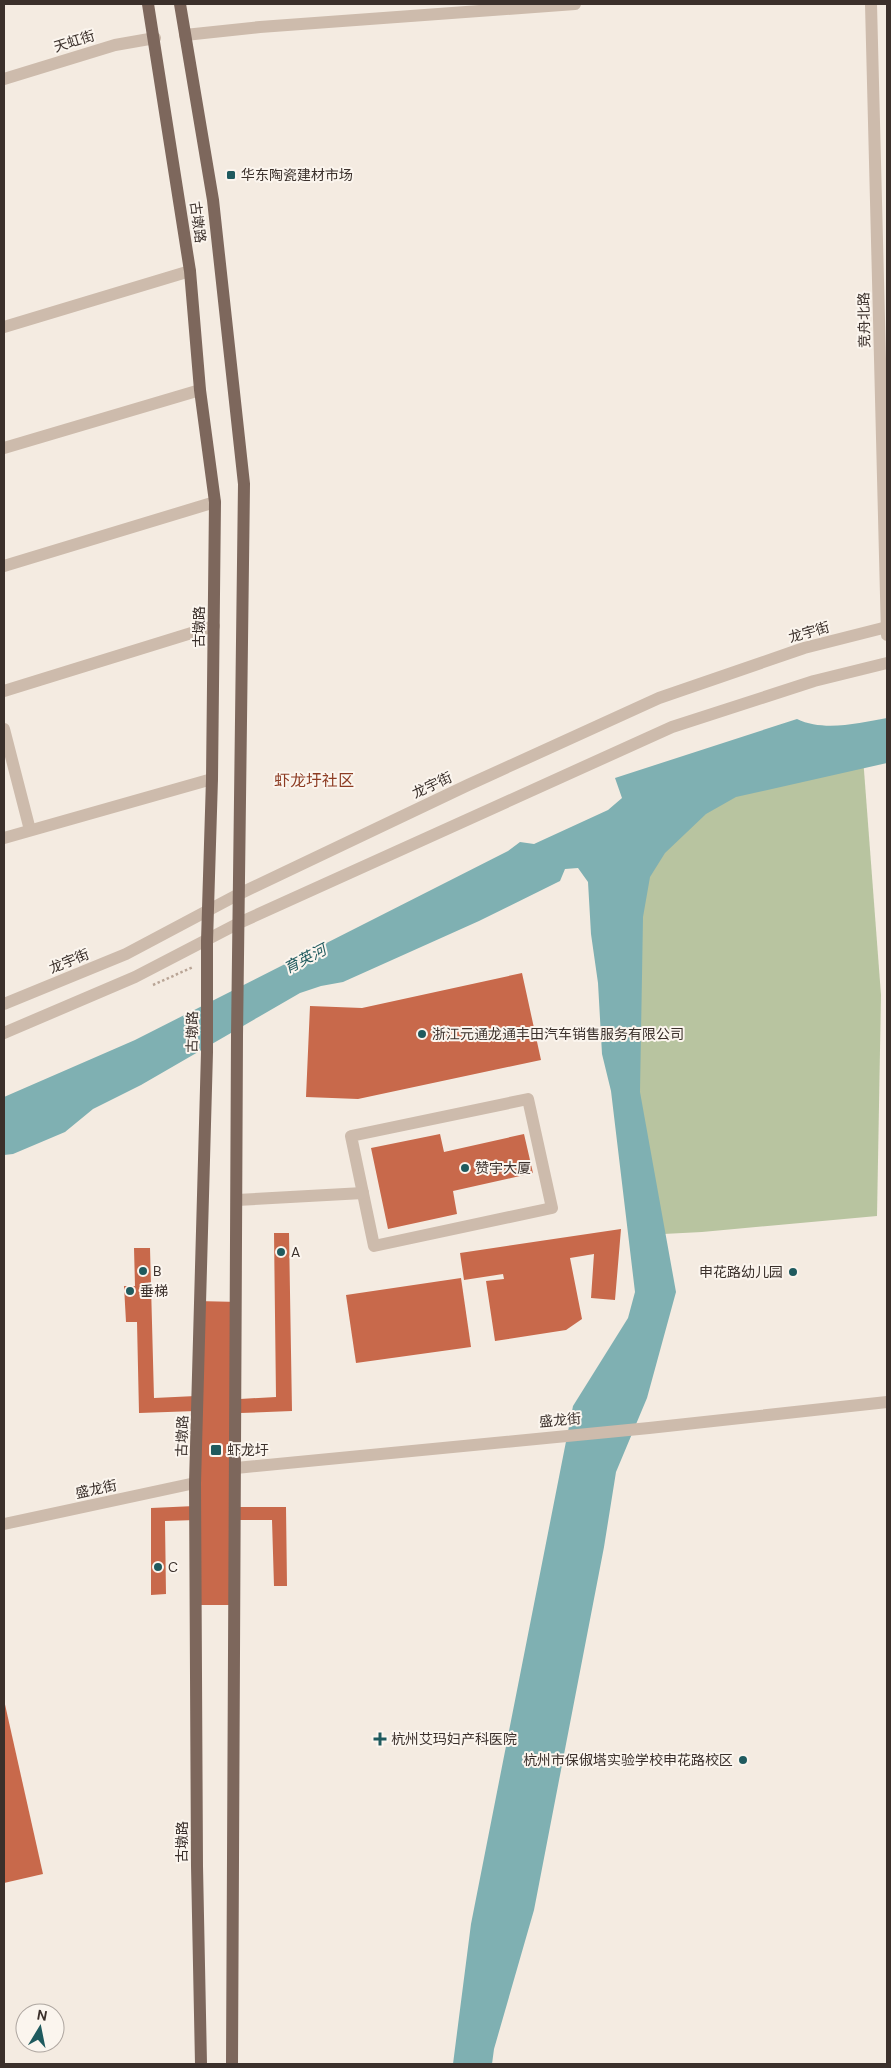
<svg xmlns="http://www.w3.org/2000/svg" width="891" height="2068" font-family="'DM Sans','Noto Sans SC',sans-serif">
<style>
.green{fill:#b8c4a0}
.water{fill:#7fb0b2}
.building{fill:#c8694b}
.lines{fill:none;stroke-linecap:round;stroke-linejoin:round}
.path{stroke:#b9a596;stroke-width:2.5;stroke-dasharray:2.5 2.5;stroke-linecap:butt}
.minor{stroke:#cdbbac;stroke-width:12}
.major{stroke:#7d675c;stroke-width:12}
.poi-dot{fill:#1f5a5e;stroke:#fbf5ee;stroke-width:2}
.labels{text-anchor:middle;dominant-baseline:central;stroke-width:4;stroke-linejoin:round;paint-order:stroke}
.street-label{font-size:14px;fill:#3b302b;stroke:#fbf5ee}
.poi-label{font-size:14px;fill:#3b302b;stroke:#fbf5ee;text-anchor:start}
.water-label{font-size:15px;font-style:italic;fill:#1f5a5e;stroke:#fbf5ee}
.quarter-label{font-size:16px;fill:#8c3b22;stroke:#fbf5ee}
</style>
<rect width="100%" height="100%" fill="#f4ebe1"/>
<!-- green -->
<polygon class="green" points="862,744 881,995 877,1216 702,1232 644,1235 618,824"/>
<!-- water -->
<path class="water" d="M 887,718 L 887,763 L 736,797 L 706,814 L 665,853 L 650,877 L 643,917 L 640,1092 L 676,1292 L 647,1398 L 616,1472 L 604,1547 L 534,1910 L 494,2049 L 492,2064 L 453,2064 L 471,1924 L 573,1406 L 628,1318 L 635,1292 L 611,1091 L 602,1054 L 598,983 L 591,934 L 588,882 L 578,868 L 565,869 L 560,881 L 479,921 L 343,982 L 321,986 L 300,993 L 141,1085 L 93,1109 L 65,1132 L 13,1154 L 4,1155 L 4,1097 L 135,1040 L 508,851 L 520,842 L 534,844 L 608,810 L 622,798 L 615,778 L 797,719 C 824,732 859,723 887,718 Z"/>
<!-- building -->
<g class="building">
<polygon points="522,973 541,1060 358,1099 306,1097 310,1006 362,1008"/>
<polygon points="440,1134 444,1152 524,1134 533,1173 453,1191 457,1214 388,1229 371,1148"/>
<polygon points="621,1229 615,1300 591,1298 594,1254 570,1258 582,1319 566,1330 495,1341 486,1281 504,1279 503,1274 464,1280 460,1253"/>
<polygon points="274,1233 289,1233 292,1411 240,1413 238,1507 286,1507 287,1586 274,1586 272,1520 238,1520 238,1605 194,1605 196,1520 165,1521 166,1594 151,1595 151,1508 195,1506 196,1411 139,1413 137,1322 126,1322 124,1286 135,1286 134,1248 150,1248 154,1398 196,1396 196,1301 240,1302 240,1399 276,1397"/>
<polygon points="461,1278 471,1347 356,1363 346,1295"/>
<polygon points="4,1700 43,1874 4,1883"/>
</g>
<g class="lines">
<!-- path -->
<polyline class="path" points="153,985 193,967"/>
<!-- minor -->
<g class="minor">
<polyline points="871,4 887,635"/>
<polyline points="185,35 260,27 575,4"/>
<polyline points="4,79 115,45 155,38"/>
<polyline points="4,327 190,271"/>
<polyline points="4,448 200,390"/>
<polyline points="4,566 215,502"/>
<polyline points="4,691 214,626"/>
<polyline points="4,729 30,830"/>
<polyline points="4,838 212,779"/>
<polyline points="4,1004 126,954 239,894 468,785 659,698 804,648 887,627"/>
<polyline points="4,1033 135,977 239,923 672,727 814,681 887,663"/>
<polygon points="528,1099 552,1208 374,1246 351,1136"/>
<polyline points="237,1200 363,1193"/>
<polyline points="236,1468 649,1428 887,1402"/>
<polyline points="4,1524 195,1483"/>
</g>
<!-- major -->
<g class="major">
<polyline points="148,4 190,271 200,390 215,502 212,779 207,941 207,1052 195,1483 197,1866 201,2064"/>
<polyline points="180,4 213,200 244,484 237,1036 232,2064"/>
</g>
</g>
<!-- markers -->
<g class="poi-dot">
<rect x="226" y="170" width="10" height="10" rx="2.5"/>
<circle cx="422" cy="1034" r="5"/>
<circle cx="465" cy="1168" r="5"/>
<circle cx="281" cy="1252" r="5"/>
<circle cx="143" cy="1271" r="5"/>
<circle cx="793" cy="1272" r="5"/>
<circle cx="130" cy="1291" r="5"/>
<rect x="210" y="1444" width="12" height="12" rx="2.5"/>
<circle cx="158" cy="1567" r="5"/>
<path d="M377.5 1731.5h5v5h5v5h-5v5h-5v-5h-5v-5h5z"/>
<circle cx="743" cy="1760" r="5"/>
</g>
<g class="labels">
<!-- street labels -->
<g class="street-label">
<text transform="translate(74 41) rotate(-17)">天虹街</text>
<text transform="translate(198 222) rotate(82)">古墩路</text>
<text transform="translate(864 320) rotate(-91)">竞舟北路</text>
<text transform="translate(199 627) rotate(-90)">古墩路</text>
<text transform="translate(809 632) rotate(-16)">龙宇街</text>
<text transform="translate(432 785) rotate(-25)">龙宇街</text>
<text transform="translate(69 961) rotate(-22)">龙宇街</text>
<text transform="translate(192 1032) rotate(-89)">古墩路</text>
<text transform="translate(560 1420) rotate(-5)">盛龙街</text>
<text transform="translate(182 1436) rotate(-88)">古墩路</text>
<text transform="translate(96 1489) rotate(-12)">盛龙街</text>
<text transform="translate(182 1842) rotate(-90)">古墩路</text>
</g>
<!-- poi labels -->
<g class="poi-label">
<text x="241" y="175">华东陶瓷建材市场</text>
<text x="432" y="1034">浙江元通龙通丰田汽车销售服务有限公司</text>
<text x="475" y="1168">赞宇大厦</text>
<text x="291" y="1252">A</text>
<text x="153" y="1271">B</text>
<text x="783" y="1272" text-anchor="end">申花路幼儿园</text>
<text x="140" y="1291">垂梯</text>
<text x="227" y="1450">虾龙圩</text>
<text x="168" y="1567">C</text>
<text x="391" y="1739">杭州艾玛妇产科医院</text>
<text x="733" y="1760" text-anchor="end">杭州市保俶塔实验学校申花路校区</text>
</g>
<!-- water labels -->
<g class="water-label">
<text transform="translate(305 959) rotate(-27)">育英河</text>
</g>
<!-- quarter labels -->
<g class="quarter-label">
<text x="314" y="780">虾龙圩社区</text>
</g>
</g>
<!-- border -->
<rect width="891" height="2068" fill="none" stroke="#3b302b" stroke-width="10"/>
<!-- north arrow -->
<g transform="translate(40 2028) rotate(10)"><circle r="24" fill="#fbf5ee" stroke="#aea6a0"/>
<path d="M0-4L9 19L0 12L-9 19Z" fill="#1f5a5e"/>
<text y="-8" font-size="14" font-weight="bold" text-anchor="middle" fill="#3b302b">N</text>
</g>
</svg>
